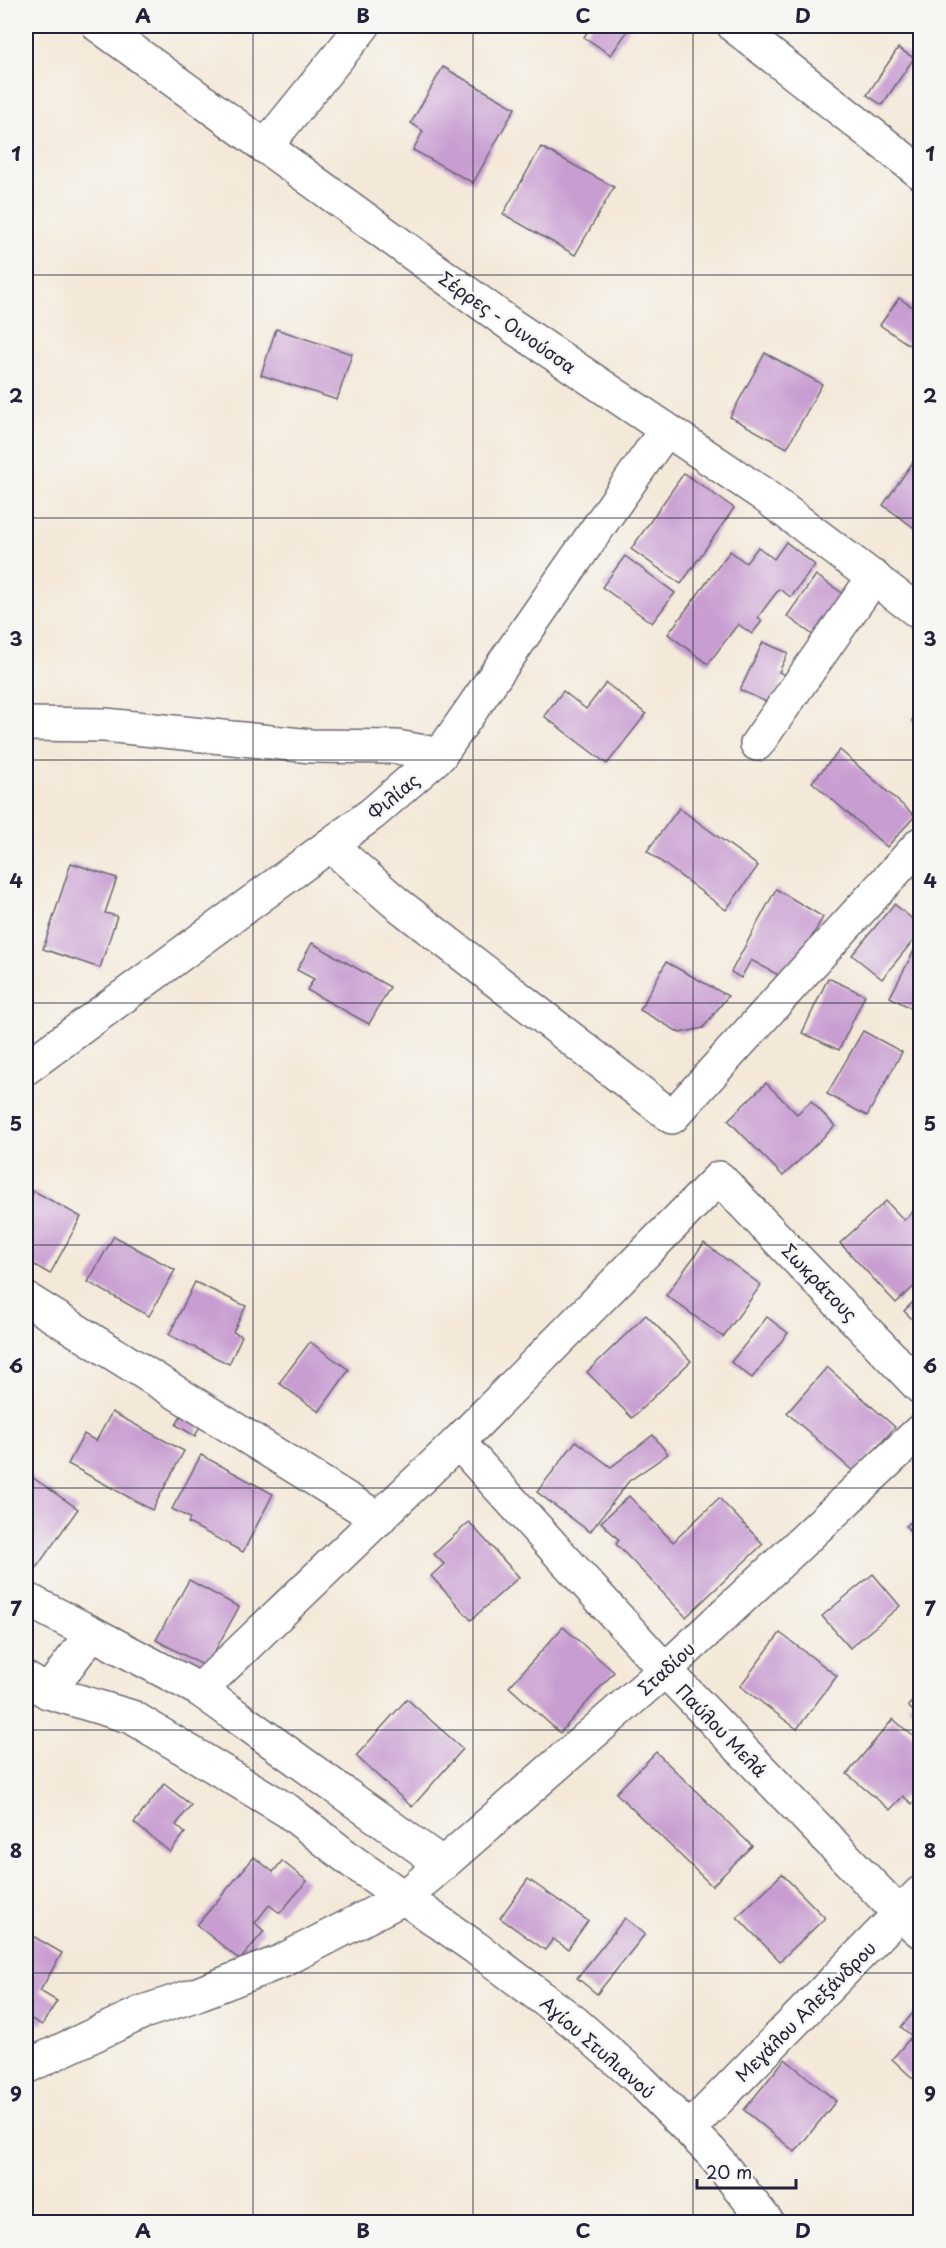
<svg xmlns="http://www.w3.org/2000/svg" width="946" height="2248" font-family="'Playpen Sans',sans-serif">
<style>
.building{fill:#c89dd1}
.lines{fill:none;stroke-linecap:round;stroke-linejoin:round}
.street-casing{stroke:#6c6872;stroke-width:36}
.secondary-casing{stroke:#6c6872;stroke-width:36}
.street{stroke:#fff;stroke-width:33}
.secondary{stroke:#fff;stroke-width:33}
.grid{fill:none;stroke:#22223b;stroke-width:1.5;stroke-opacity:0.55}
.labels{text-anchor:middle;dominant-baseline:central;stroke-width:5;stroke-linejoin:round;paint-order:stroke}
.street-label{font-size:18px;fill:#22223b;stroke:#f6f6f2}
.neatline{fill:none;stroke:#22223b;stroke-width:2}
.grid-label{font-size:20px;text-anchor:middle;font-weight:bold;fill:#22223b}
</style>
<rect width="100%" height="100%" fill="#f6f6f2"/>
<filter id="ink" filterUnits="userSpaceOnUse"><feTurbulence type="fractalNoise" baseFrequency=".0167" numOctaves="2"/><feDisplacementMap in="SourceGraphic" scale="12" xChannelSelector="R" yChannelSelector="G"/><feConvolveMatrix kernelMatrix="1 2 1 2 8 2 1 2 1" color-interpolation-filters="sRGB"/></filter>
<filter id="wash" filterUnits="userSpaceOnUse"><feTurbulence type="fractalNoise" baseFrequency=".008" numOctaves="4" result="noise"/><feDisplacementMap in="SourceGraphic" scale="24" xChannelSelector="R" yChannelSelector="G"/><feGaussianBlur stdDeviation="1.35" result="paint"/><feColorMatrix in="noise" values="0 0 0 0 0 0 0 0 0 0 0 0 0 0 0 0 0 1.4 0 .05"/><feComposite in="paint" operator="in"/></filter>
<g filter="url(#wash)">
<rect width="100%" height="100%" fill="#f4e9d9"/>
<g id="blocks">
<!-- building -->
<g class="building">
<polygon points="591,26 631,26 611,55 584,37"/>
<polygon points="898,48 914,58 882,105 867,95"/>
<polygon points="443,67 515,108 473,183 413,150 423,131 411,123"/>
<polygon points="541,147 614,187 575,255 503,214"/>
<polygon points="899,298 920,312 920,347 918,351 880,325"/>
<polygon points="276,329 352,354 337,400 261,375"/>
<polygon points="765,353 822,384 787,448 730,417"/>
<polygon points="920,452 920,532 883,505"/>
<polygon points="684,473 734,508 681,584 631,549"/>
<polygon points="786,542 815,565 791,597 779,589 758,617 762,621 752,634 738,624 708,664 668,634 730,551 746,563 758,547 774,559"/>
<polygon points="625,556 675,593 652,623 602,587"/>
<polygon points="816,575 842,593 813,635 787,616"/>
<polygon points="763,642 788,653 779,672 785,675 771,704 740,690"/>
<polygon points="606,683 646,714 607,764 544,716 563,691 586,709"/>
<polygon points="920,706 920,726 912,721"/>
<polygon points="840,750 915,816 887,847 812,782"/>
<polygon points="679,808 758,866 726,910 647,851"/>
<polygon points="71,863 117,878 105,913 117,916 100,968 43,949"/>
<polygon points="776,889 823,917 787,980 751,960 741,978 731,972"/>
<polygon points="894,904 920,925 920,932 882,979 852,955"/>
<polygon points="312,943 390,987 369,1024 307,990 314,979 297,970"/>
<polygon points="917,945 920,946 920,1013 890,997"/>
<polygon points="666,962 728,996 703,1028 680,1033 640,1010"/>
<polygon points="828,978 865,995 839,1050 802,1033"/>
<polygon points="863,1031 902,1052 867,1116 827,1094"/>
<polygon points="766,1083 797,1114 811,1101 835,1126 783,1176 728,1120"/>
<polygon points="34,1191 81,1217 50,1274 26,1260 26,1206"/>
<polygon points="886,1201 904,1220 920,1205 920,1281 896,1303 840,1243"/>
<polygon points="114,1236 175,1270 149,1316 88,1282"/>
<polygon points="704,1243 761,1285 723,1337 666,1295"/>
<polygon points="195,1282 246,1306 233,1332 242,1336 229,1364 169,1335"/>
<polygon points="920,1295 920,1327 904,1311"/>
<polygon points="646,1315 691,1361 632,1418 587,1372"/>
<polygon points="767,1317 788,1333 752,1378 731,1362"/>
<polygon points="310,1342 349,1370 319,1412 279,1383"/>
<polygon points="827,1367 895,1427 855,1473 787,1413"/>
<polygon points="186,1407 205,1418 195,1436 176,1425"/>
<polygon points="112,1412 184,1451 152,1510 68,1464 84,1434 96,1441"/>
<polygon points="653,1435 668,1454 629,1481 590,1532 537,1492 576,1441 611,1467"/>
<polygon points="201,1455 273,1494 243,1552 188,1523 190,1518 172,1509"/>
<polygon points="26,1473 78,1509 36,1568 26,1560"/>
<polygon points="629,1496 673,1542 719,1498 763,1544 686,1617 616,1544 619,1540 601,1522"/>
<polygon points="920,1514 920,1544 906,1526"/>
<polygon points="469,1522 519,1577 471,1620 431,1576 444,1564 434,1554"/>
<polygon points="873,1574 900,1606 850,1648 822,1616"/>
<polygon points="189,1580 239,1607 206,1667 156,1640"/>
<polygon points="563,1627 614,1672 560,1733 509,1687"/>
<polygon points="780,1633 837,1676 797,1729 740,1686"/>
<polygon points="920,1693 920,1718 908,1706"/>
<polygon points="407,1699 463,1749 412,1807 356,1756"/>
<polygon points="893,1719 920,1742 920,1793 912,1804 903,1796 890,1810 847,1774"/>
<polygon points="656,1752 752,1846 712,1886 616,1793"/>
<polygon points="164,1784 191,1805 176,1825 185,1833 170,1852 134,1823"/>
<polygon points="254,1857 273,1872 282,1861 307,1881 280,1913 269,1905 255,1923 264,1931 240,1960 197,1925"/>
<polygon points="782,1874 825,1918 780,1961 737,1917"/>
<polygon points="528,1879 588,1921 568,1949 553,1939 545,1950 500,1918"/>
<polygon points="625,1918 645,1934 597,1994 577,1978"/>
<polygon points="26,1932 62,1953 40,1991 57,2001 42,2025 26,2016"/>
<polygon points="920,2005 920,2085 892,2059 912,2036 901,2027"/>
<polygon points="785,2059 836,2101 795,2152 744,2110"/>
</g>
</g>
</g>
<g filter="url(#ink)">
<use href="#blocks" fill-opacity="0" stroke="#6c6872" stroke-width="1.5"/>
<g class="lines">
<!-- street casing -->
<g class="street-casing">
<g id="street">
<polyline points="734,26 920,172"/>
<polyline points="265,147 363,26"/>
<polyline points="26,724 105,725 311,746 397,747 440,755"/>
<polyline points="757,744 874,577"/>
<polyline points="330,845 395,902 672,1117 920,844"/>
<polyline points="26,1068 372,814 440,755 665,431"/>
<polyline points="26,1299 379,1519"/>
<polyline points="458,1442 665,1670 900,1914 920,1931"/>
<polyline points="26,1599 92,1633"/>
<polyline points="26,1679 48,1692 132,1717 288,1811 353,1862 476,1948 574,2022 640,2080 711,2152 767,2222"/>
<polyline points="200,1690 458,1442 719,1178 920,1387"/>
<polyline points="48,1692 92,1633 200,1690 441,1863"/>
<polyline points="26,2067 143,2012 195,1995 282,1961 405,1897 665,1670 920,1431"/>
<polyline points="690,2128 920,1893"/>
</g>
</g>
<!-- secondary casing -->
<g class="secondary-casing">
<polyline id="secondary" points="99,26 514,327 761,493 920,613"/>
</g>
<!-- street -->
<use href="#street" class="street"/>
<!-- secondary -->
<use href="#secondary" class="secondary"/>
</g>
</g>
<!-- grid -->
<path class="grid" d="M 253,26 L 253,2222M 473,26 L 473,2222M 693,26 L 693,2222M 26,275 L 920,275M 26,518 L 920,518M 26,760 L 920,760M 26,1003 L 920,1003M 26,1245 L 920,1245M 26,1488 L 920,1488M 26,1730 L 920,1730M 26,1973 L 920,1973"/>
<g class="labels">
<!-- street labels -->
<g class="street-label">
<text transform="translate(508 322) rotate(35)">Σέρρες - Οινούσσα</text>
<text transform="translate(393 796) rotate(-40)">Φιλίας</text>
<text transform="translate(820 1282) rotate(46)">Σωκράτους</text>
<text transform="translate(666 1668) rotate(-42)">Σταδίου</text>
<text transform="translate(722 1730) rotate(46)">Παύλου Μελά</text>
<text transform="translate(805 2011) rotate(-45)">Μεγάλου Αλεξάνδρου</text>
<text transform="translate(598 2047) rotate(41)">Αγίου Στυλιανού</text>
</g>
</g>
<!-- margin -->
<rect width="946" height="2248" fill="none" stroke="#f6f6f2" stroke-width="66"/>
<!-- scale -->
<path d="M697 2179v9h99v-9" fill="none" stroke="#22223b" stroke-width="3"/>
<text x="706" y="2179" font-size="18" fill="#22223b" stroke="#f6f6f2" stroke-width="4.5" paint-order="stroke">20 m</text>
<rect x="33" y="33" width="880" height="2182" class="neatline"/>
<g class="grid-label">
<text x="143" y="23">A</text>
<text x="363" y="23">B</text>
<text x="583" y="23">C</text>
<text x="803" y="23">D</text>
<text x="16" y="161">1</text>
<text x="930" y="161">1</text>
<text x="16" y="403">2</text>
<text x="930" y="403">2</text>
<text x="16" y="646">3</text>
<text x="930" y="646">3</text>
<text x="16" y="888">4</text>
<text x="930" y="888">4</text>
<text x="16" y="1131">5</text>
<text x="930" y="1131">5</text>
<text x="16" y="1373">6</text>
<text x="930" y="1373">6</text>
<text x="16" y="1616">7</text>
<text x="930" y="1616">7</text>
<text x="16" y="1858">8</text>
<text x="930" y="1858">8</text>
<text x="16" y="2101">9</text>
<text x="930" y="2101">9</text>
<text x="143" y="2238">A</text>
<text x="363" y="2238">B</text>
<text x="583" y="2238">C</text>
<text x="803" y="2238">D</text>
</g>
</svg>
